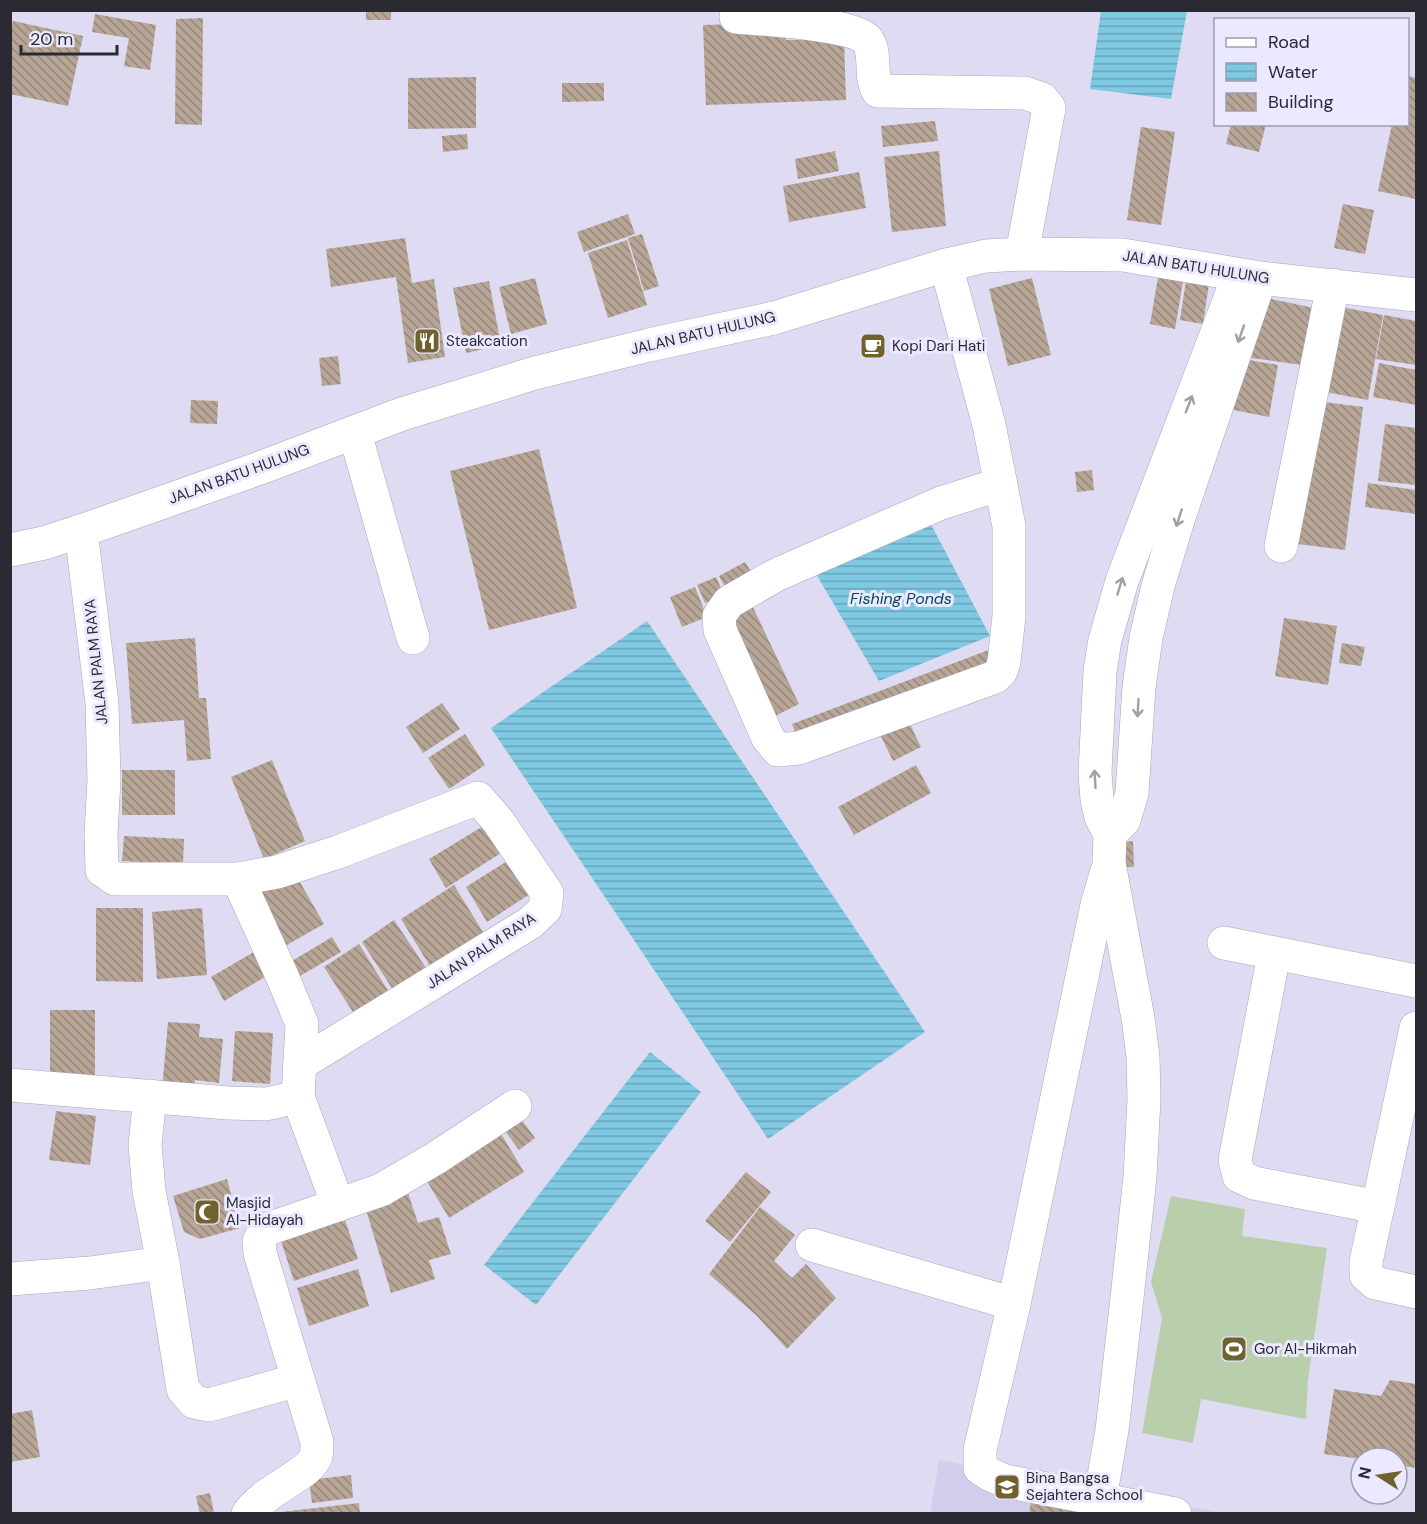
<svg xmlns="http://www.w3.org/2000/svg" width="1427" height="1524" font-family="'DM Sans',sans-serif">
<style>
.built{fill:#d1ceeb}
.garden{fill:#b9cfac}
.water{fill:url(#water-rules)}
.building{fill:url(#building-back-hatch)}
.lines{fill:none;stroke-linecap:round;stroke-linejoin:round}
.minor-casing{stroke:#a8a6bb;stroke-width:34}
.minor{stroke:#fff;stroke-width:33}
.oneway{stroke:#a09fa3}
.labels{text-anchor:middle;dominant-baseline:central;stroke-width:6;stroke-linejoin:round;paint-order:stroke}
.street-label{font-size:15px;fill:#2b2a32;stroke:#ebe9ff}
.poi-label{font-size:15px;fill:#2b2a32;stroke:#ebe9ff;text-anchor:start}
.water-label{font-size:16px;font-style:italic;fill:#024858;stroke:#ebe9ff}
</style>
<defs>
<pattern id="water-rules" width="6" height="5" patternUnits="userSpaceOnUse" patternTransform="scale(1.5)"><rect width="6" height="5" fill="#7fcae2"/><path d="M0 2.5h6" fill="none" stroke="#68a4b8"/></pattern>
<pattern id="building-back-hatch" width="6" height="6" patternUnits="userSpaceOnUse" patternTransform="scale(1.5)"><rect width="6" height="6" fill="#b7a596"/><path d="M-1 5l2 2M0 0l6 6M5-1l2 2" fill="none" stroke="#95877b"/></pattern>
</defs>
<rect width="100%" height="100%" fill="#dedbf2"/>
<!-- built -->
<polygon class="built" points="939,1460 1221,1513 930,1514"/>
<!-- garden -->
<polygon class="garden" points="1171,1196 1245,1209 1242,1236 1327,1248 1308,1380 1306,1419 1201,1399 1193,1443 1142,1433 1162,1318 1151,1282"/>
<!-- water -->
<g class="water">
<polygon points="1101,11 1187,11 1171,99 1090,89"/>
<polygon points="926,515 990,636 879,681 812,567"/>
<polygon points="647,621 925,1032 768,1139 491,728"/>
<polygon points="650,1052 701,1092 536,1305 484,1265"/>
</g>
<!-- building -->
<g class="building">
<rect x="366" y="10" width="25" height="10"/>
<polygon points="95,14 156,25 150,70 124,66 129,38 92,32"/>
<polygon points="203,18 202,125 175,124 176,19"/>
<polygon points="13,21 83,36 68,106 10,94 10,34"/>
<polygon points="784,23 786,40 844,39 846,100 706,105 703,25"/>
<polygon points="1408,76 1416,78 1416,199 1378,191 1392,124 1408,124"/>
<polygon points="476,77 476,128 408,129 408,78"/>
<polygon points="562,83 604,83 604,101 562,102"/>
<polygon points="935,121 938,141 883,147 881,126"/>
<polygon points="1231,124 1266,124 1259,152 1226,144"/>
<polygon points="1141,127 1175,132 1161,225 1127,220"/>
<polygon points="467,134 468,149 443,152 442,136"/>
<polygon points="835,151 839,171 798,179 795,159"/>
<polygon points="939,151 946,226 892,232 884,157"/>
<polygon points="859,172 866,208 789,222 783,186"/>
<polygon points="1343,204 1374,210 1365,254 1334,248"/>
<polygon points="628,214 635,234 584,252 577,232"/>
<polygon points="642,234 659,286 644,291 628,238"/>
<polygon points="405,238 412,283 434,279 445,357 408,363 396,277 331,287 326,249"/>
<polygon points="627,240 647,305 608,318 588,253"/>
<polygon points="1187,274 1210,277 1203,324 1180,320"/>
<polygon points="1158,277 1183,281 1175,329 1150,324"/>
<polygon points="535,278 547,324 511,334 499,287"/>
<polygon points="1032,278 1051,355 1008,366 989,289"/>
<polygon points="489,281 501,345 466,353 453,288"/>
<polygon points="1262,297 1314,308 1302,365 1244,357"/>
<polygon points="1336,306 1383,315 1368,400 1320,391"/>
<polygon points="1384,315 1416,321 1416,365 1376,359"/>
<polygon points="338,356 341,384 322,386 319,358"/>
<polygon points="1238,358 1278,365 1269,417 1229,409"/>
<polygon points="1379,363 1416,370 1416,405 1373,397"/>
<polygon points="191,400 218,401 217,424 190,423"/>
<polygon points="1316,401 1363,407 1345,550 1298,544"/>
<polygon points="1385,424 1416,428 1416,485 1378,481"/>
<polygon points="539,449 577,608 489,630 450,471"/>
<polygon points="1092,470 1094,490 1077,492 1075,472"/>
<polygon points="1368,483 1416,490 1416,514 1365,507"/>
<polygon points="745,562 755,578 728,593 719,576"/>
<polygon points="716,577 724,595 705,603 697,585"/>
<polygon points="695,587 707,617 682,627 670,597"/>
<polygon points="750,601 799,704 769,719 720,615"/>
<polygon points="1284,618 1337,626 1328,685 1275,676"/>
<polygon points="195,638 199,698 206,698 211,759 187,761 184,720 132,724 126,643"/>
<polygon points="1342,643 1365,647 1361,666 1339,663"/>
<polygon points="994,648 1001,668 800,745 792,724"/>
<polygon points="442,703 460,729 423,753 406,727"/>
<polygon points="906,716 921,747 893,761 878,730"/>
<polygon points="465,734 485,765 449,789 428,758"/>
<polygon points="272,760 305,841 264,859 231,777"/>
<polygon points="916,765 931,793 854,835 838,807"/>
<rect x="122" y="770" width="53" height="45"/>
<polygon points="485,825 501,853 446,888 429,859"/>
<polygon points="124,836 184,839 183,864 122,861"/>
<polygon points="1133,841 1134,867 1119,867 1117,843"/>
<polygon points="512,858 533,892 487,922 466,887"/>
<polygon points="297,877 324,924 283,947 256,892"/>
<polygon points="454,885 486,937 433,971 401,919"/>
<polygon points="96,908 143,908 143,982 96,981"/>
<polygon points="202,908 207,975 157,979 152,912"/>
<polygon points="394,920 430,974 397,996 362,942"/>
<polygon points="332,937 341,952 300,976 292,961"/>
<polygon points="359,944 392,997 358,1020 324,967"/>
<polygon points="259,949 272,973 224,1001 211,977"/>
<rect x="50" y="1010" width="45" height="69"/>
<polygon points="168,1022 200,1024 199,1037 223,1039 219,1083 195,1080 194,1093 162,1090"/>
<polygon points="235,1031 273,1033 270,1084 232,1081"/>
<polygon points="56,1111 96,1116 90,1165 49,1160"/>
<polygon points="516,1112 535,1138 519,1150 500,1124"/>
<polygon points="500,1132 524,1172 449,1218 425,1178"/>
<polygon points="746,1172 771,1192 730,1242 705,1221"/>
<polygon points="227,1179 240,1228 200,1239 184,1232 173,1196"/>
<polygon points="407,1190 418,1223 439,1217 451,1254 429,1260 435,1279 391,1293 364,1203"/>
<polygon points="760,1207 795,1235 774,1261 792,1278 806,1264 836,1298 787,1349 757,1316 709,1274"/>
<polygon points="344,1217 358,1259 294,1281 280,1238"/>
<polygon points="358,1269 369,1306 309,1326 297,1288"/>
<polygon points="1390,1380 1416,1384 1416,1468 1397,1465 1397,1458 1361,1459 1324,1454 1334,1389 1381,1396"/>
<polygon points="32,1410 40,1457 10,1462 10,1414"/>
<polygon points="351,1475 353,1498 312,1503 309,1480"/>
<polygon points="210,1493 214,1514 200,1514 196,1496"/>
<polygon points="1031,1502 1081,1510 1080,1514 1029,1514"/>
<polygon points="359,1503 360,1514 281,1514 281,1512"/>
</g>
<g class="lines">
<!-- minor casing -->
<g class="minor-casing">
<g id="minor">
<path d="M 736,17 C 758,19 859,24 868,41 C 877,56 869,76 878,91 L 1025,93 L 1042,99 L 1049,108 L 1022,254"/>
<polyline points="946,265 989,425 1009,526 1009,616 1004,662 1001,671 995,677 799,748 778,750 768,738 720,630 719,616 729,602 776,575 941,503 1001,484"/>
<polyline points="355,433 413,638"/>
<polyline points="81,531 102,703 104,780 101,834 102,870 115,879 238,879 277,872 338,852 478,798 498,821 547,893 545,909 530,923 300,1064"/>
<polyline points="1281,546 1333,285"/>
<polyline points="10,550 44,543 81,531 260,468 402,414 535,373 649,345 774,318 946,265 986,256 1022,254 1123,255 1260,278 1416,295"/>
<polyline points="1110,834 1124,820 1132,793 1139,687 1146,638 1158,586 1179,517 1258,285"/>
<polyline points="1107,871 1097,905 1014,1304 980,1450 980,1468 991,1475 1005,1481 1175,1514"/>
<polyline points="238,879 283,978 302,1024 298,1097 338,1205"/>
<polyline points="1224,943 1416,981"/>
<polyline points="1274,954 1235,1160 1239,1176 1254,1183 1378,1207"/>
<polyline points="1416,1028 1366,1262 1366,1275 1375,1283 1416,1292"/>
<polyline points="10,1085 228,1103 266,1104 298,1097"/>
<polyline points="150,1096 145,1145 149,1191 163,1263 183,1389 194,1402 209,1405 298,1380"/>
<polyline points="812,1245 1014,1304"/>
<polyline points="10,1279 90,1273 163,1263"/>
<polyline points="1100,1499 1112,1430 1127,1298 1140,1177 1144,1099 1143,1057 1138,1018 1109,863 1110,834 1101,817 1097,800 1095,773 1100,671 1105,640 1122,581 1239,275"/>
<path d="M 248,1514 C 262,1491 310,1475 316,1456 C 317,1452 317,1446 317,1442 L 260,1253 L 259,1241 L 265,1230 L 381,1190 L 436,1158 L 515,1106"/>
</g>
</g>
<!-- minor -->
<use href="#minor" class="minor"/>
</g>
<!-- one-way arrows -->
<defs><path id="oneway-shaft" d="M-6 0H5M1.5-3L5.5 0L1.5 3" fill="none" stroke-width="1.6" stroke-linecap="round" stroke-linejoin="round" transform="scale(1.5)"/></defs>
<g class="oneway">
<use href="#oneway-shaft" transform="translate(1241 334) rotate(109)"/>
<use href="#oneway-shaft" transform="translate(1189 404) rotate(-69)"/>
<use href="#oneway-shaft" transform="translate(1179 518) rotate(108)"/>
<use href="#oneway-shaft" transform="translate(1120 586) rotate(-73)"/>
<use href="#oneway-shaft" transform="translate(1138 708) rotate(93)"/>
<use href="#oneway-shaft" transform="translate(1095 779) rotate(-93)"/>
</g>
<!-- icons -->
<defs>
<g id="restaurant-square" transform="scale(1.35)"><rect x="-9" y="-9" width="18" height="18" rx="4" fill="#6f622f" stroke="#ebe9ff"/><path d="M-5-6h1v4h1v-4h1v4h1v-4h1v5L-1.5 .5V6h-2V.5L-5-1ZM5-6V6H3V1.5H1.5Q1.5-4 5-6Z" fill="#fff"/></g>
<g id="cafe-square" transform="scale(1.35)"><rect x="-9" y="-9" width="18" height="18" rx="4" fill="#6f622f" stroke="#ebe9ff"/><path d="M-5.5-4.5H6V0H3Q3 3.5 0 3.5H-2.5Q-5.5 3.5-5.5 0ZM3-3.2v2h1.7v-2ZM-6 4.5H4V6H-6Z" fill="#fff"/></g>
<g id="mosque-square" transform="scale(1.35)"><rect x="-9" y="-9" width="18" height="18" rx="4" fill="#6f622f" stroke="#ebe9ff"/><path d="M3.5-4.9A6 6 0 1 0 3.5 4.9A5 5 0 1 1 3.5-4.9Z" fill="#fff"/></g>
<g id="stadium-square" transform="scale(1.35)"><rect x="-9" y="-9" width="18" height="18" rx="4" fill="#6f622f" stroke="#ebe9ff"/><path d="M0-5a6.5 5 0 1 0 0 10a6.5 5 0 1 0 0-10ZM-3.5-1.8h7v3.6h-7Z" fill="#fff"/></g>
<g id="school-square" transform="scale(1.35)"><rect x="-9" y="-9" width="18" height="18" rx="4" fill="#6f622f" stroke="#ebe9ff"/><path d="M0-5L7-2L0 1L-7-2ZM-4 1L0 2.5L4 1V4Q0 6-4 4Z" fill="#fff"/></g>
</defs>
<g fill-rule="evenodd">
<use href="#restaurant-square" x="427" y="341"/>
<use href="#cafe-square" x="873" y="346"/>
<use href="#mosque-square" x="207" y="1212"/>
<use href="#stadium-square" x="1234" y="1349"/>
<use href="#school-square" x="1007" y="1487"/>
</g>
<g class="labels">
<!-- street labels -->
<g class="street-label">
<text transform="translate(1196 267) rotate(9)">JALAN BATU HULUNG</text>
<text transform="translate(703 333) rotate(-13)">JALAN BATU HULUNG</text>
<text transform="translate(239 474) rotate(-20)">JALAN BATU HULUNG</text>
<text transform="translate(96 662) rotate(-96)">JALAN PALM RAYA</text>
<text transform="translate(481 951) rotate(-33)">JALAN PALM RAYA</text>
</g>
<!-- poi labels -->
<g class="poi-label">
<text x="446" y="341">Steakcation</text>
<text x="892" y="346">Kopi Dari Hati</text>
<text x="226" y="1203">Masjid<tspan x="226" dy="17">Al-Hidayah</tspan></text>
<text x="1254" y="1349">Gor Al-Hikmah</text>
<text x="1026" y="1478">Bina Bangsa<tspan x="1026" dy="17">Sejahtera School</tspan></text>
</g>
<!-- water labels -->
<g class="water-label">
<text x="901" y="598">Fishing Ponds</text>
</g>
</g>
<!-- border -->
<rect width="1427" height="1524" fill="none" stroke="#2b2a32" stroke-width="24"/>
<!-- legend -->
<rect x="1214" y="18" width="195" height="108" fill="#ebe9ff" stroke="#9e9dad" stroke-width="1.5"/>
<rect x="1226" y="38" width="30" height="9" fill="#ffffff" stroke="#9e9dad" stroke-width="1.5"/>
<text x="1268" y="48" font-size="18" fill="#2b2a32">Road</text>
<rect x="1226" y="63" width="30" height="18" fill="url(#water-rules)" stroke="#9e9dad" stroke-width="1.5"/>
<text x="1268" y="78" font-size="18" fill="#2b2a32">Water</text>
<rect x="1226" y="93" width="30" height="18" fill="url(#building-back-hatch)" stroke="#9e9dad" stroke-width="1.5"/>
<text x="1268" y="108" font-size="18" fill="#2b2a32">Building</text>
<!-- north arrow -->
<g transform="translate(1379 1476) rotate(282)"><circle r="28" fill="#ebe9ff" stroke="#9e9dad" stroke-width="1.5"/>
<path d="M0-4.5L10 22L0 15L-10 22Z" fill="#6f622f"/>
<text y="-9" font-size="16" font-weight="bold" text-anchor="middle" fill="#2b2a32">N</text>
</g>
<!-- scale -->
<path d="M21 45v9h96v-9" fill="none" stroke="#2b2a32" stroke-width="3"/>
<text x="30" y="45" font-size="18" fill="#2b2a32" stroke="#ebe9ff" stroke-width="4.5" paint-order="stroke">20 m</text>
</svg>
